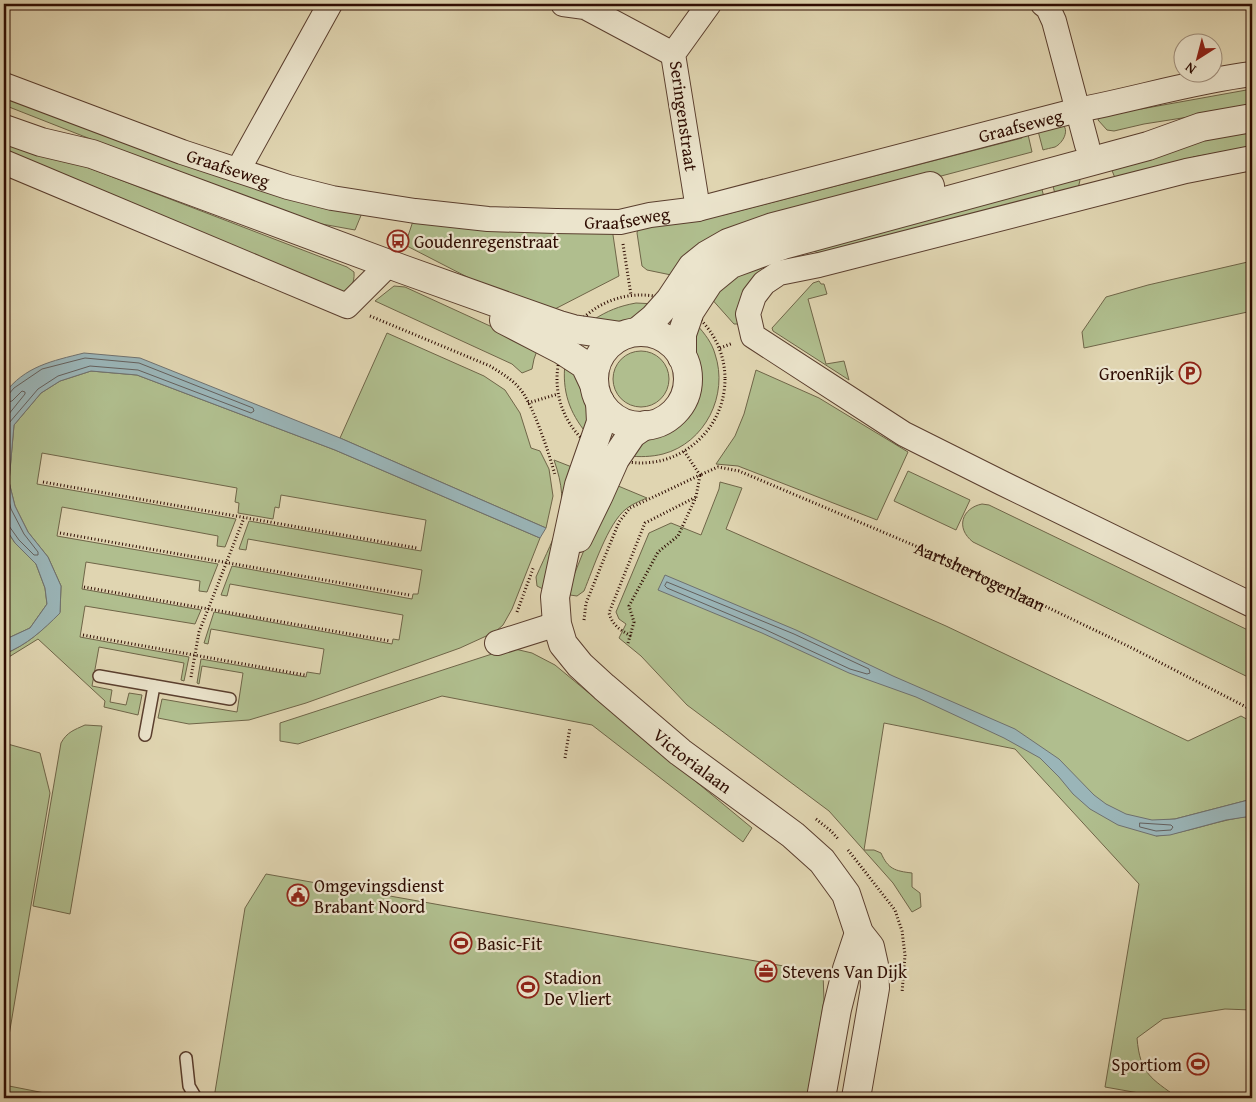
<svg xmlns="http://www.w3.org/2000/svg" width="1256" height="1102" font-family="'Gentium Book Plus',serif">
<style>
.green{fill:#b0be8e;stroke:#6f6548}
.water{fill:#9ab5b8;stroke:#6f716f}
.lines{fill:none;stroke-linecap:round;stroke-linejoin:round}
.shore{stroke:#64605d;stroke-width:1}
.service-casing{stroke:#5a3e2e;stroke-width:14}
.minor-casing{stroke:#5a3e2e;stroke-width:26}
.tertiary-casing{stroke:#5a3e2e;stroke-width:30}
.path{stroke:#2e0c02;stroke-width:3;stroke-dasharray:1 2.5;stroke-linecap:butt}
.service{stroke:#ebe4cc;stroke-width:11}
.minor{stroke:#ebe4cc;stroke-width:24}
.tertiary{stroke:#ebe4cc;stroke-width:28}
.labels{text-anchor:middle;dominant-baseline:central;stroke-width:4.5;stroke-linejoin:round;paint-order:stroke}
.street-label{font-size:18px;fill:#2e0c02;stroke:#ebe4cc}
.poi-label{font-size:18px;fill:#2e0c02;stroke:#ebe4cc;text-anchor:start}
</style>
<rect width="100%" height="100%" fill="#e0d5b1"/>
<filter id="stains"><feTurbulence type="fractalNoise" baseFrequency=".004" numOctaves="4"/><feColorMatrix values="0 0 0 0 .2 0 0 0 0 .09 0 0 0 0 .02 0 0 0 .5 -.17"/></filter>
<radialGradient id="worn" r=".72"><stop offset=".6" stop-color="#630" stop-opacity="0"/><stop offset="1" stop-color="#630" stop-opacity=".3"/></radialGradient>
<!-- green -->
<g class="green">
<polygon points="1252,89 1252,107 1144,124 1114,131 1107,130 1098,120 1099,117 1132,106 1141,109"/>
<polygon points="4,94 362,213 355,230 294,219 4,105"/>
<path d="M 1062,124 C 1070,130 1063,143 1055,147 C 1051,148 1046,149 1043,150 L 1037,127 Z"/>
<polygon points="1252,129 1252,147 1193,157 1187,164 1115,178 1111,168 1116,162"/>
<polygon points="1027,130 1032,152 771,221 676,276 647,270 642,266 637,233 638,228 716,210 723,215 1022,138"/>
<path d="M 4,138 L 71,161 L 347,267 L 354,272 C 355,284 350,291 338,294 L 4,153 Z"/>
<polygon points="1078,177 1080,180 1078,189 1056,198 1051,178"/>
<polygon points="1040,182 1045,201 1036,197 822,255 806,247"/>
<polygon points="413,221 612,228 619,276 553,310 473,280 405,245"/>
<polygon points="780,252 793,259 739,324 734,324 709,296 716,287"/>
<polygon points="1252,261 1252,311 1084,348 1082,332 1106,297 1148,285"/>
<polygon points="819,281 821,284 824,284 827,294 808,299 826,364 844,361 849,380 773,331 772,328 813,283"/>
<polygon points="394,286 405,287 538,348 534,359 532,369 522,373 512,364 375,301"/>
<path d="M 636,303 L 657,304 L 636,321 L 624,323 L 593,320 C 607,311 619,306 636,303 Z"/>
<path d="M 697,325 C 705,334 712,343 715,354 C 729,395 705,443 663,454 C 651,457 640,457 628,456 L 643,439 L 671,428 L 684,416 L 695,400 L 701,385 L 699,369 L 693,346 Z"/>
<polygon points="387,333 484,376 505,390 520,413 531,448 540,451 549,469 553,496 546,528 340,438"/>
<circle cx="641" cy="379" r="28"/>
<path d="M 565,363 C 578,373 586,393 588,409 C 589,417 587,426 587,434 C 569,412 562,391 565,363 Z"/>
<polygon points="756,370 819,398 908,452 877,520 738,466 716,464 735,436 744,414"/>
<path d="M 91,371 L 137,375 L 335,450 L 540,538 L 512,609 L 503,625 L 495,632 L 460,648 L 306,703 L 249,720 L 189,724 L 158,718 L 162,699 L 237,712 L 243,673 L 202,666 L 199,684 L 197,683 L 201,659 L 306,677 L 307,672 L 320,674 L 324,649 L 211,629 L 208,644 L 204,643 L 214,612 L 392,644 L 393,639 L 399,640 L 403,615 L 230,584 L 227,596 L 221,595 L 232,566 L 412,599 L 413,594 L 418,594 L 422,570 L 248,539 L 246,550 L 239,549 L 249,521 L 421,551 L 426,520 L 281,495 L 279,508 L 275,507 L 273,519 L 238,513 L 239,503 L 235,502 L 237,488 L 42,453 L 37,484 L 236,519 L 225,547 L 217,546 L 218,536 L 62,507 L 57,536 L 218,564 L 207,592 L 199,591 L 200,581 L 86,562 L 82,589 L 201,610 L 195,624 L 85,606 L 80,637 L 189,657 L 184,681 L 181,680 L 184,663 L 99,647 L 92,686 L 112,690 L 110,702 L 126,705 L 129,693 L 142,695 L 138,715 L 104,707 L 105,701 L 38,639 L 4,660 L 4,654 C 27,645 43,630 60,612 L 61,586 L 48,557 L 28,532 L 15,506 L 9,482 L 14,425 L 41,393 L 60,381 Z"/>
<path d="M 554,460 L 577,469 L 543,589 L 537,586 L 536,577 C 556,531 572,511 554,460 Z"/>
<polygon points="908,471 970,500 956,530 894,501"/>
<path d="M 720,482 L 742,488 L 726,529 L 946,626 L 1188,741 L 1241,716 L 1252,722 L 1252,799 L 1175,819 L 1164,820 L 1156,836 C 1189,833 1219,819 1252,816 L 1252,1010 L 1225,1009 L 1163,1019 L 1137,1038 C 1140,1074 1151,1078 1178,1098 L 1167,1098 L 1105,1087 L 1139,884 L 1015,749 L 884,723 L 864,850 L 874,850 L 881,853 C 888,869 895,871 912,873 L 912,887 L 920,893 L 921,907 L 912,912 L 893,883 L 829,811 L 687,705 L 641,656 L 619,638 L 626,624 L 619,619 L 616,612 L 649,533 L 671,523 L 701,535 L 719,489 Z"/>
<path d="M 611,483 L 647,498 C 640,501 632,504 626,509 C 608,523 593,569 584,591 L 577,596 L 570,595 L 572,580 Z"/>
<path d="M 982,504 L 989,505 L 1252,632 L 1252,679 L 973,542 C 955,528 962,508 982,504 Z"/>
<polygon points="4,526 15,543 36,564 45,588 47,604 30,628 4,640"/>
<polygon points="515,649 532,653 555,665 752,828 743,842 592,725 442,696 298,744 280,741 280,723 495,653"/>
<path d="M 85,725 L 102,726 L 70,914 L 33,906 L 61,743 C 67,732 74,730 85,725 Z"/>
<polygon points="4,743 40,753 50,793 4,1065"/>
<polygon points="266,874 823,973 824,1000 808,1098 214,1098 245,908"/>
<polygon points="4,1085 70,1098 4,1098"/>
</g>
<!-- water -->
<g class="water">
<path d="M 84,353 L 140,358 L 340,438 L 546,528 L 540,538 L 335,450 L 137,375 L 91,371 L 60,381 L 41,393 L 14,425 L 9,482 L 15,506 L 28,532 L 48,557 L 61,586 L 60,613 C 43,630 27,645 4,654 L 4,640 L 30,628 L 47,604 L 45,588 L 36,564 L 15,543 L 4,526 L 4,394 C 25,366 52,361 84,353 Z"/>
<polygon points="665,575 796,630 893,676 1015,729 1059,759 1094,795 1106,804 1126,814 1152,820 1175,819 1252,799 1252,816 1226,820 1170,835 1156,836 1118,825 1090,809 1073,794 1059,777 1040,758 1004,738 916,697 849,673 762,633 658,590"/>
</g>
<g class="lines">
<!-- shore -->
<g class="shore">
<polyline points="4,396 8,395 14,388 42,369 85,358 139,363 253,408 254,411 251,413 138,370 90,366 58,376 38,389 9,423 4,482 11,509 24,534 38,552 38,555 34,555 19,540 9,526 4,524"/>
<polyline points="4,403 12,401 22,391 25,392 25,394 4,420"/>
<polygon points="667,582 794,634 869,669 870,673 867,674 850,669 764,629 667,588 665,586"/>
<polygon points="1140,823 1171,825 1173,827 1171,830 1156,831 1140,827"/>
</g>
<!-- service casing -->
<g class="service-casing">
<g id="service">
<polyline points="99,676 230,699"/>
<polyline points="145,735 154,686"/>
<polyline points="186,1058 189,1086 196,1098"/>
</g>
</g>
<!-- minor casing -->
<g class="minor-casing">
<g id="minor">
<polyline points="563,4 585,7 673,54"/>
<polyline points="1043,4 1048,8 1054,21 1087,145"/>
<path id="s2" d="M 4,85 L 182,152 L 288,187 L 332,198 L 415,211 L 488,219 L 556,221 L 620,222 L 650,215 L 698,209 L 1078,110 C 1136,99 1194,81 1252,74"/>
<polyline points="1252,158 1186,171 819,265 779,273 764,283 754,296 748,314 753,336 904,434 1002,483 1252,605"/>
<polyline points="4,162 347,306 389,264"/>
<polyline points="238,170 330,4"/>
<polyline points="698,209 673,54 709,4"/>
<polyline points="497,643 557,624"/>
</g>
</g>
<!-- tertiary casing -->
<g class="tertiary-casing">
<g id="tertiary">
<polyline points="4,129 41,142 92,154 402,269 559,325 573,329 621,336"/>
<polyline points="504,320 562,350 585,365 594,384"/>
<polyline points="637,332 654,318 670,300 692,267 707,255 728,243 773,227 930,186"/>
<circle cx="641" cy="379" r="47"/>
<polyline points="682,357 682,334 690,311 709,282 731,264 783,245 1148,146 1201,127 1252,118"/>
<path id="s3" d="M 600,402 L 601,422 L 579,485 L 555,597 L 557,624 L 563,644 L 580,665 L 604,687 L 680,752 L 793,835 L 822,861 L 846,894 L 859,933 L 870,947 L 874,965 L 875,988 L 856,1098"/>
<polyline points="578,538 599,495 615,459 632,434 645,425"/>
<polyline points="821,1098 837,1009 847,969 859,933"/>
</g>
</g>
<!-- path -->
<g class="path">
<polyline points="623,244 631,295"/>
<circle cx="641" cy="379" r="84"/>
<path d="M 370,316 L 490,366 C 501,373 512,379 520,389 C 533,404 550,456 555,475"/>
<polyline points="720,348 733,343"/>
<polyline points="528,403 558,394"/>
<polyline points="43,482 417,548"/>
<polyline points="60,533 409,595"/>
<polyline points="84,587 390,641"/>
<polyline points="517,612 534,566"/>
<polyline points="584,620 586,603 619,522 630,508 700,475 684,451"/>
<polyline points="83,635 305,675"/>
<path d="M 631,636 C 619,629 613,626 609,613 L 645,523 L 696,497"/>
<path id="s1" d="M 628,643 L 634,622 L 629,606 L 658,552 L 678,536 L 696,497 L 700,475 L 718,467 L 739,471 L 951,561 L 1132,648 L 1252,710"/>
<polyline points="191,677 199,632 244,518"/>
<polyline points="565,758 570,727"/>
<polyline points="816,819 831,831 839,840"/>
<polyline points="848,850 895,910 902,931 905,955 902,993"/>
</g>
<!-- service -->
<use href="#service" class="service"/>
<!-- minor -->
<use href="#minor" class="minor"/>
<!-- tertiary -->
<use href="#tertiary" class="tertiary"/>
</g>
<!-- icons -->
<defs>
<g id="bus-ring" transform="scale(1.125)"><circle r="9.5" fill="#ebe4cc" stroke="#8f2418" stroke-width="1.5"/><path d="M-5-6H5V4H4V6H2V4H-2V6H-4V4H-5ZM-3.5-4V0h7V-4ZM-3.5 1.2v1.5H-2V1.2ZM2 1.2v1.5H3.5V1.2Z" fill="#8f2418"/></g>
<g id="parking-ring" transform="scale(1.125)"><circle r="9.5" fill="#ebe4cc" stroke="#8f2418" stroke-width="1.5"/><path d="M-3.5-5.5H1a3.5 3.5 0 0 1 0 7H-1V5.5H-3.5ZM-1-3.4V-.6H.8a1.4 1.4 0 0 0 0-2.8Z" fill="#8f2418"/></g>
<g id="civic-ring" transform="scale(1.125)"><circle r="9.5" fill="#ebe4cc" stroke="#8f2418" stroke-width="1.5"/><path d="M-.6-6.5H3V-4.5H.6V-3L4-1V1h2V6H-6V1h2V-1L-.6-3ZM-1.2 2.5V6h2.4V2.5Z" fill="#8f2418"/></g>
<g id="stadium-ring" transform="scale(1.125)"><circle r="9.5" fill="#ebe4cc" stroke="#8f2418" stroke-width="1.5"/><path d="M0-5a6.5 5 0 1 0 0 10a6.5 5 0 1 0 0-10ZM-3.5-1.8h7v3.6h-7Z" fill="#8f2418"/></g>
<g id="office-ring" transform="scale(1.125)"><circle r="9.5" fill="#ebe4cc" stroke="#8f2418" stroke-width="1.5"/><path d="M-6-3h4V-5.5h4V-3h4V5H-6ZM-1-4.5V-3h2v-1.5ZM-6 0V1H6V0Z" fill="#8f2418"/></g>
</defs>
<g fill-rule="evenodd">
<use href="#bus-ring" x="398" y="241"/>
<use href="#parking-ring" x="1190" y="373"/>
<use href="#civic-ring" x="298" y="895"/>
<use href="#stadium-ring" x="461" y="943"/>
<use href="#office-ring" x="766" y="971"/>
<use href="#stadium-ring" x="528" y="987"/>
<use href="#stadium-ring" x="1198" y="1064"/>
</g>
<g class="labels">
<!-- street labels -->
<g class="street-label">
<text transform="translate(684 116) rotate(82)">Seringenstraat</text>
<text stroke="none"><textPath href="#s2" startOffset="1049">Graafseweg</textPath></text>
<text stroke="none"><textPath href="#s2" startOffset="239">Graafseweg</textPath></text>
<text stroke="none"><textPath href="#s2" startOffset="644">Graafseweg</textPath></text>
<text stroke="none"><textPath href="#s1" startOffset="495">Aartshertogenlaan</textPath></text>
<text stroke="none"><textPath href="#s3" startOffset="424">Victorialaan</textPath></text>
</g>
<!-- poi labels -->
<g class="poi-label">
<text x="414" y="241">Goudenregenstraat</text>
<text x="1174" y="373" text-anchor="end">GroenRijk</text>
<text x="314" y="885">Omgevingsdienst<tspan x="314" dy="21">Brabant Noord</tspan></text>
<text x="477" y="943">Basic-Fit</text>
<text x="782" y="971">Stevens Van Dijk</text>
<text x="544" y="977">Stadion<tspan x="544" dy="21">De Vliert</tspan></text>
<text x="1182" y="1064" text-anchor="end">Sportiom</text>
</g>
</g>
<!-- margin -->
<rect width="1256" height="1102" fill="none" stroke="#e0d5b1" stroke-width="20"/>
<rect x="5" y="5" width="1246" height="1092" fill="none" stroke="#2e0c02" stroke-width="2.5"/>
<rect x="10" y="10" width="1236" height="1082" fill="none" stroke="#2e0c02"/>
<!-- north arrow -->
<g transform="translate(1198 58) rotate(216)"><circle r="24" fill="#ebe4cc" stroke="#9f8e7b"/>
<path d="M0-4L9 19L0 12L-9 19Z" fill="#8f2418"/>
<text y="-8" font-size="14" font-weight="bold" text-anchor="middle" fill="#2e0c02">N</text>
</g>
<rect width="100%" height="100%" filter="url(#stains)"/>
<rect width="100%" height="100%" fill="url(#worn)"/>
</svg>
